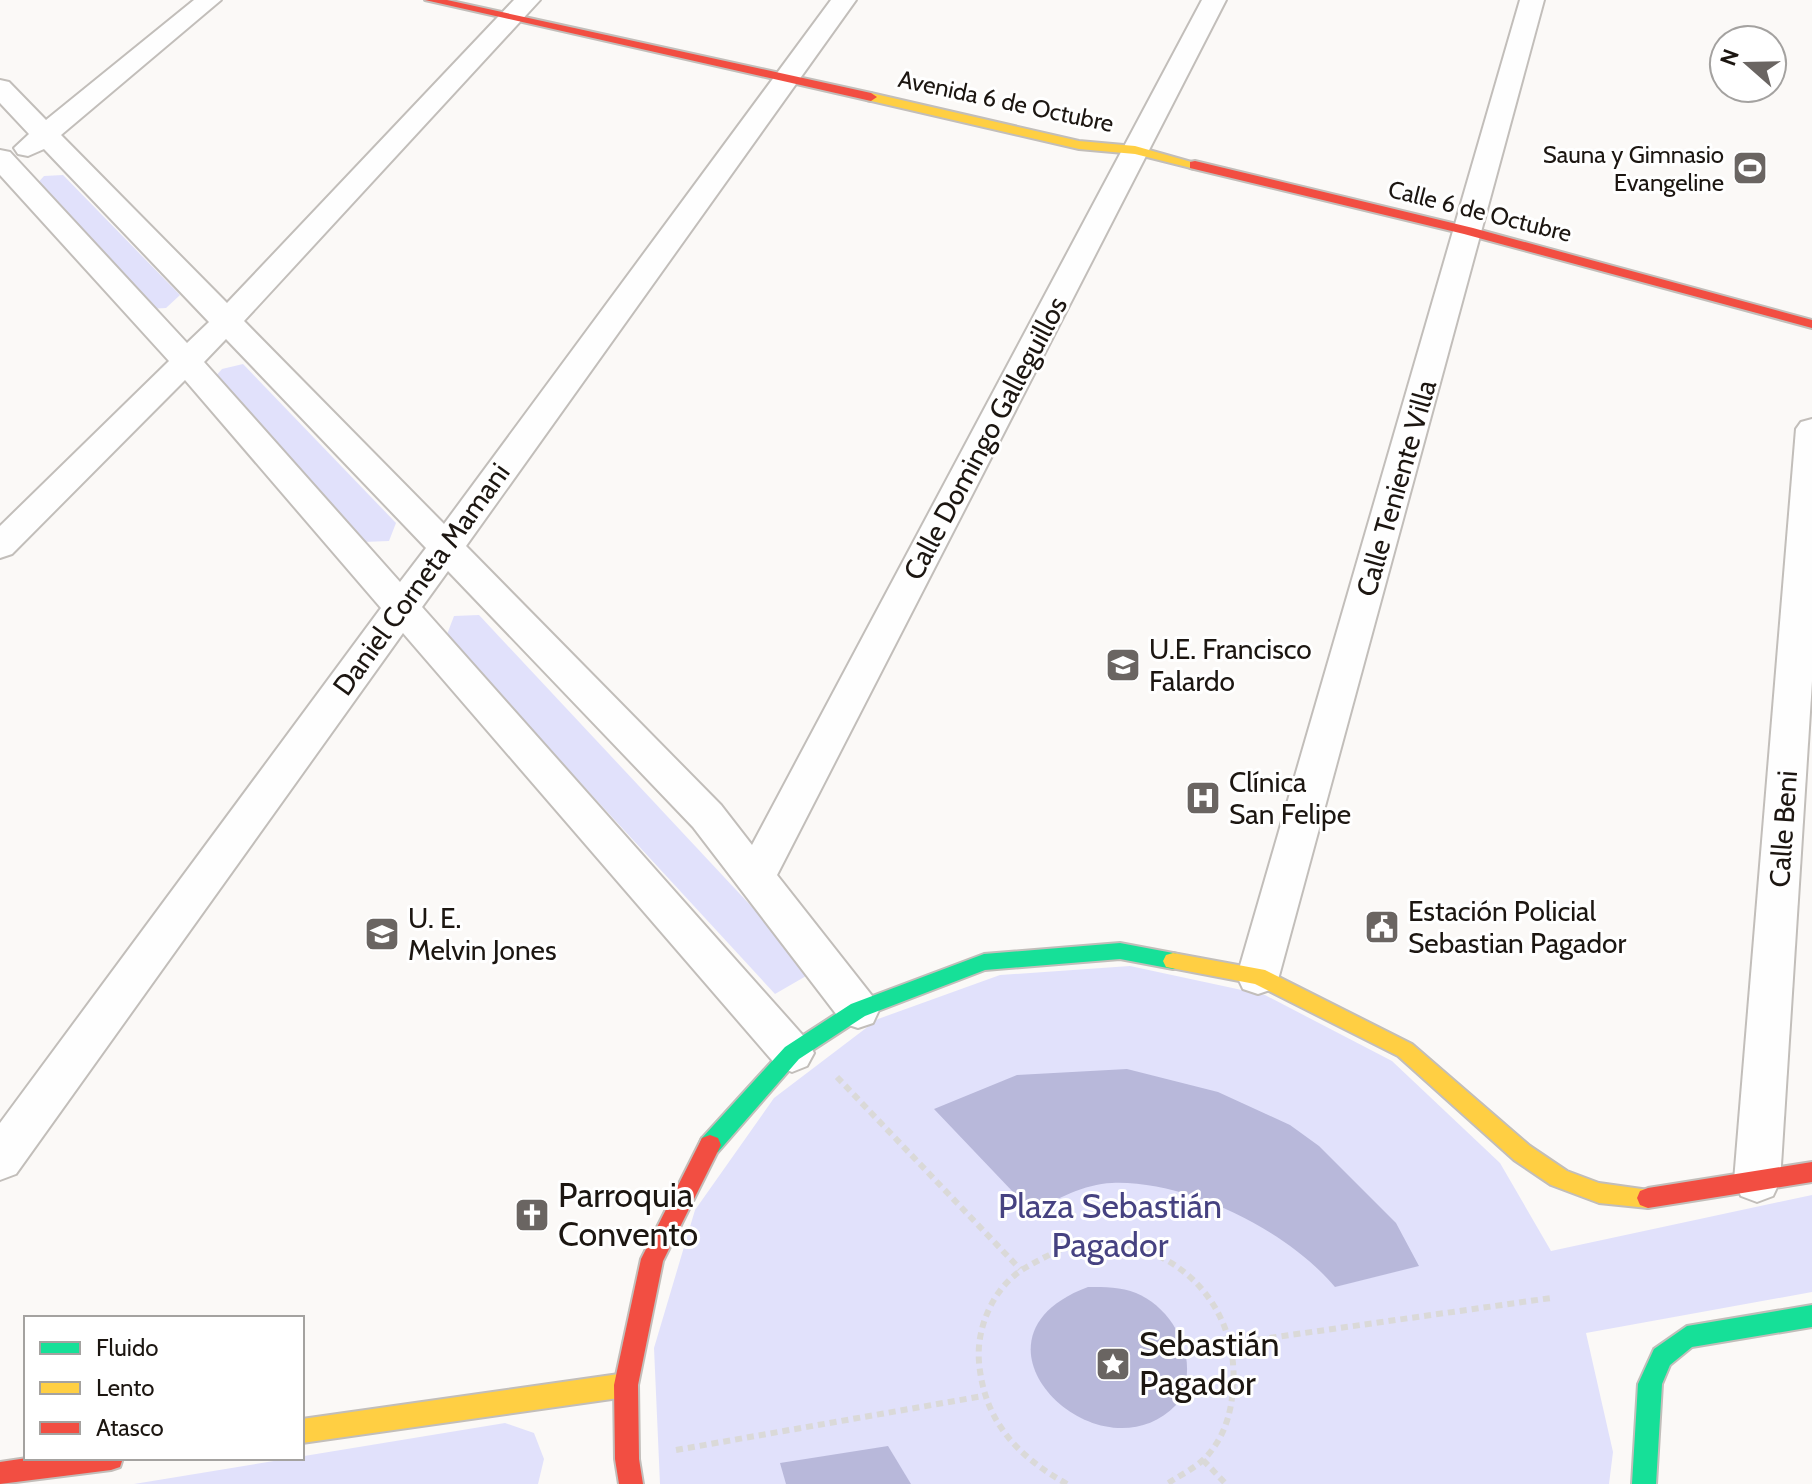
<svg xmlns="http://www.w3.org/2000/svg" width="1812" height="1484" font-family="Cabin,sans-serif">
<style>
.green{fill:#e1e1fb}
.water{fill:#b8b8da}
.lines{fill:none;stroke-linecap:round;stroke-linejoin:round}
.street-casing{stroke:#c2beba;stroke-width:4}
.fast-casing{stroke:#c2beba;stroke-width:4}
.slow-casing{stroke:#c2beba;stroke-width:4}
.jam-casing{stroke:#c2beba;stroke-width:4}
.path{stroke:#dad9d8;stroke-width:6;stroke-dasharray:7 5;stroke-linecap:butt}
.street{fill:#fefefe;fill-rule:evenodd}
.fast{fill:#16e098;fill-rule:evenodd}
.slow{fill:#ffcf43;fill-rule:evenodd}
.jam{fill:#f24e42;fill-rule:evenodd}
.labels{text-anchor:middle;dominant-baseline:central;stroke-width:6;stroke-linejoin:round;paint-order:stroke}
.far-street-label{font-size:24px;fill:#1c1611;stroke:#fff}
.far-poi-label{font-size:24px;fill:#1c1611;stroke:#fff;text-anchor:end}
.street-label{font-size:28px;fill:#1c1611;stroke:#fff}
.poi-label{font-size:28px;fill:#1c1611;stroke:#fff;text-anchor:start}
.near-poi-label{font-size:34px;fill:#1c1611;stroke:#fff;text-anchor:start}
.near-park-label{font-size:34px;fill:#464281;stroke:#fff}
</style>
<rect width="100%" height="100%" fill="#fbf9f7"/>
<!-- green -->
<g class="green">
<polygon points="63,175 180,295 166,308 148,309 36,185 44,176"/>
<polygon points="243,364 396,523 389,541 363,542 214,378 222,369"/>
<polygon points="479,615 813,972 775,994 446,637 454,616"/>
<polygon points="1130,966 1265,995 1392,1061 1500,1163 1551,1251 1812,1195 1812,1292 1586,1333 1613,1452 1609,1484 660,1484 654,1348 695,1210 774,1098 878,1019 1000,975"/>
<polygon points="505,1423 534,1433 544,1459 538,1484 134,1484"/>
</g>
<!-- water -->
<g class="water">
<path d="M 1127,1069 L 1218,1092 L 1290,1125 L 1319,1146 L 1396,1223 L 1419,1266 L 1335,1287 C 1288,1231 1187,1180 1112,1183 C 1084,1184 1057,1199 1032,1212 L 934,1109 L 1017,1075 Z"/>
<path d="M 1088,1287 C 1105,1287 1121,1287 1136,1293 C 1177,1310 1203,1366 1176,1405 C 1099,1484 948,1339 1088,1287 Z"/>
<polygon points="888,1446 911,1484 786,1484 780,1463"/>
</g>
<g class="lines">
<!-- street casing -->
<g class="street-casing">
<g id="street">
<path d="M 194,0 L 221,0 L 61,135 L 227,303 L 514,0 L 540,0 L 244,321 L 444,524 L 831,0 L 856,0 L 466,546 L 721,805 L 752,845 L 1202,0 L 1226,0 L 777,875 L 873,997 L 879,1010 L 873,1023 L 858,1028 L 843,1023 L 693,827 L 448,571 L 422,607 L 807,1040 L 814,1053 L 807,1066 L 792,1072 L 777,1066 L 403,633 L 16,1174 L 0,1180 L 0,1123 L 381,608 L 185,380 L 12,554 L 0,558 L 0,526 L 169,361 L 0,175 L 0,150 L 10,152 L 187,343 L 209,322 L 44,149 L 28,156 L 18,154 L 14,148 L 29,134 L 0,103 L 0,80 L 9,82 L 46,120 ZM 226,339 L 426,548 L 400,582 L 204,362 Z"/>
<polygon points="1520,0 1544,0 1279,976 1273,989 1258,994 1243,989 1237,976"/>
<polygon points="1812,419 1812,681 1780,1181 1773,1196 1757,1202 1741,1196 1734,1181 1796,429 1801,422"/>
</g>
</g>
<!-- fast casing -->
<g class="fast-casing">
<g id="fast">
<polygon points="1120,943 1173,953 1180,955 1183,961 1180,967 1173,969 1120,959 985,970 865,1016 799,1059 718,1152 710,1155 702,1152 699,1145 702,1138 785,1047 851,1004 984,954"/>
<polygon points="1812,1305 1812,1327 1692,1347 1670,1365 1662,1384 1656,1484 1632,1484 1638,1384 1654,1349 1687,1326"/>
</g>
</g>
<!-- slow casing -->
<g class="slow-casing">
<g id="slow">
<polygon points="871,93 1079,141 1135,146 1202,165 1195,169 1135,154 1079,149 867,100 867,94"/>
<polygon points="1173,953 1265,970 1412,1044 1530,1146 1567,1171 1599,1183 1656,1191 1659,1198 1656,1205 1648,1208 1599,1203 1551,1185 1514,1160 1398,1056 1255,984 1166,967 1163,961 1166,955"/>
<polygon points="626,1373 634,1377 638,1385 634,1393 626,1397 302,1443 302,1419"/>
</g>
</g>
<!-- jam casing -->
<g class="jam-casing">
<g id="jam">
<polygon points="425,0 447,0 871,93 877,97 871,101"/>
<polygon points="1195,161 1473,228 1812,320 1812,328 1464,234 1190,168 1190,162"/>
<polygon points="710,1135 718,1138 721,1145 663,1261 638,1385 639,1459 643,1484 619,1484 615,1459 614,1385 641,1259 702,1138"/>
<polygon points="1812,1162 1812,1182 1648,1208 1640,1205 1637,1198 1640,1191 1648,1188"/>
<polygon points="27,1458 123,1458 120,1467 111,1470 0,1484 0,1462"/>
</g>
</g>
<!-- path -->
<g class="path">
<polyline points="837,1077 1020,1269"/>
<polyline points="1234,1343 1551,1298"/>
<polyline points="676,1450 983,1396"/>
<polyline points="1203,1460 1226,1484"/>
<path d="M 1067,1484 C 1017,1456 984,1421 979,1362 C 976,1327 994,1286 1025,1268 C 1048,1255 1071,1242 1099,1242 C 1181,1244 1240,1309 1233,1389 C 1231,1414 1224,1437 1207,1456 C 1196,1468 1180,1475 1167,1484"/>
</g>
<!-- street -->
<use href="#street" class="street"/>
<!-- fast -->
<use href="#fast" class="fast"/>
<!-- slow -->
<use href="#slow" class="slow"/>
<!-- jam -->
<use href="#jam" class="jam"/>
</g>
<!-- icons -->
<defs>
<g id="stadium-square" transform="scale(1.8)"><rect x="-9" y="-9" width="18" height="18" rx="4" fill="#6a6562" stroke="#fff"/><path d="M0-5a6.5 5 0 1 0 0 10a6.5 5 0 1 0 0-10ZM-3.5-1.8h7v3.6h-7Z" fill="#fff"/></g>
<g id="school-square" transform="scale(1.8)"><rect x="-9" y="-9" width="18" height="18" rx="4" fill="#6a6562" stroke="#fff"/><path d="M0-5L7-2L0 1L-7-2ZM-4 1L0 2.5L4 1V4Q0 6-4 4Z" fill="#fff"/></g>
<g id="hospital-square" transform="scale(1.8)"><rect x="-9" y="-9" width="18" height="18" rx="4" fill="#6a6562" stroke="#fff"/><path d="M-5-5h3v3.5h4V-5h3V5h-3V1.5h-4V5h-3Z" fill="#fff"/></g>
<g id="civic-square" transform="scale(1.8)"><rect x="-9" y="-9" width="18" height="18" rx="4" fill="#6a6562" stroke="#fff"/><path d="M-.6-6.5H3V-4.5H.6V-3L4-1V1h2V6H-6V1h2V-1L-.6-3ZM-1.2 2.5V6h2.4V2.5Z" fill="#fff"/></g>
<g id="church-square" transform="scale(1.8)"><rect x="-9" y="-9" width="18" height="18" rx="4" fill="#6a6562" stroke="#fff"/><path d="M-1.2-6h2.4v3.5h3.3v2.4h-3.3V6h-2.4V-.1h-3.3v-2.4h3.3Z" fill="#fff"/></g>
<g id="sight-square" transform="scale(1.8)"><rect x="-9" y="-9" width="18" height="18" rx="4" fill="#6a6562" stroke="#fff"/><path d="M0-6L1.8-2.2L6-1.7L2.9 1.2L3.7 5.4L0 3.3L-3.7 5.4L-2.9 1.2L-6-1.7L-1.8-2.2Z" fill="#fff"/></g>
</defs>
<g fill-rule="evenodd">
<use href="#stadium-square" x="1750" y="168"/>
<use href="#school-square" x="1123" y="665"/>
<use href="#hospital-square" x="1203" y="798"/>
<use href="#civic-square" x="1382" y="927"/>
<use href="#school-square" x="382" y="934"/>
<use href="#church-square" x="532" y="1215"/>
<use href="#sight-square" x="1113" y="1364"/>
</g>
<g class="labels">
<!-- far-street labels -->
<g class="far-street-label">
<text transform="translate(1006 101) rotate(12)">Avenida 6 de Octubre</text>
<text transform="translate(1480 211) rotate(14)">Calle 6 de Octubre</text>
</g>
<!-- far-poi labels -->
<g class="far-poi-label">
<text x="1724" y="154">Sauna y Gimnasio<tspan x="1724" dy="28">Evangeline</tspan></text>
</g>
<!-- street labels -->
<g class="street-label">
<text transform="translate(985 438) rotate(-62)">Calle Domingo Galleguillos</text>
<text transform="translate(1396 488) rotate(-74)">Calle Teniente Villa</text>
<text transform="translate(421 579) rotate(-54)">Daniel Corneta Mamani</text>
<text transform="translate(1783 829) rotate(-86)">Calle Beni</text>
</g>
<!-- poi labels -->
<g class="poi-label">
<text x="1149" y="649">U.E. Francisco<tspan x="1149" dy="32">Falardo</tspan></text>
<text x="1229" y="782">Clínica<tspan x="1229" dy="32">San Felipe</tspan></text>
<text x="1408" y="911">Estación Policial<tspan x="1408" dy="32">Sebastian Pagador</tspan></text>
<text x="408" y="918">U. E.<tspan x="408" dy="32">Melvin Jones</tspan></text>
</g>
<!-- near-poi labels -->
<g class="near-poi-label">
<text x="558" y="1195">Parroquia<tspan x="558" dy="39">Convento</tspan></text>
<text x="1139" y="1344">Sebastián<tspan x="1139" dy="39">Pagador</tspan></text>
</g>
<!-- near-park labels -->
<g class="near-park-label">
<text x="1110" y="1206">Plaza Sebastián<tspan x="1110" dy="39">Pagador</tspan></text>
</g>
</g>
<!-- legend -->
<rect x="24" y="1316" width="280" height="144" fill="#ffffff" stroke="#a4a2a0" stroke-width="2"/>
<rect x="40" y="1342" width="40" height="12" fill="#16e098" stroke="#a4a2a0" stroke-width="2"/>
<text x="96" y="1356" font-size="24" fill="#1c1611">Fluido</text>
<rect x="40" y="1382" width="40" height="12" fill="#ffcf43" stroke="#a4a2a0" stroke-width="2"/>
<text x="96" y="1396" font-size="24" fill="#1c1611">Lento</text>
<rect x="40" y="1422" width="40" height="12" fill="#f24e42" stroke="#a4a2a0" stroke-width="2"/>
<text x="96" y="1436" font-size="24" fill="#1c1611">Atasco</text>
<!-- north arrow -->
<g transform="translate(1748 64) rotate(290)"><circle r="38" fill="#ffffff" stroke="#a4a2a0" stroke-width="2"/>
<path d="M0-6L14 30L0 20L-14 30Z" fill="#6a6562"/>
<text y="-12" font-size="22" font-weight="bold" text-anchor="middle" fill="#1c1611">N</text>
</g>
</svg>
